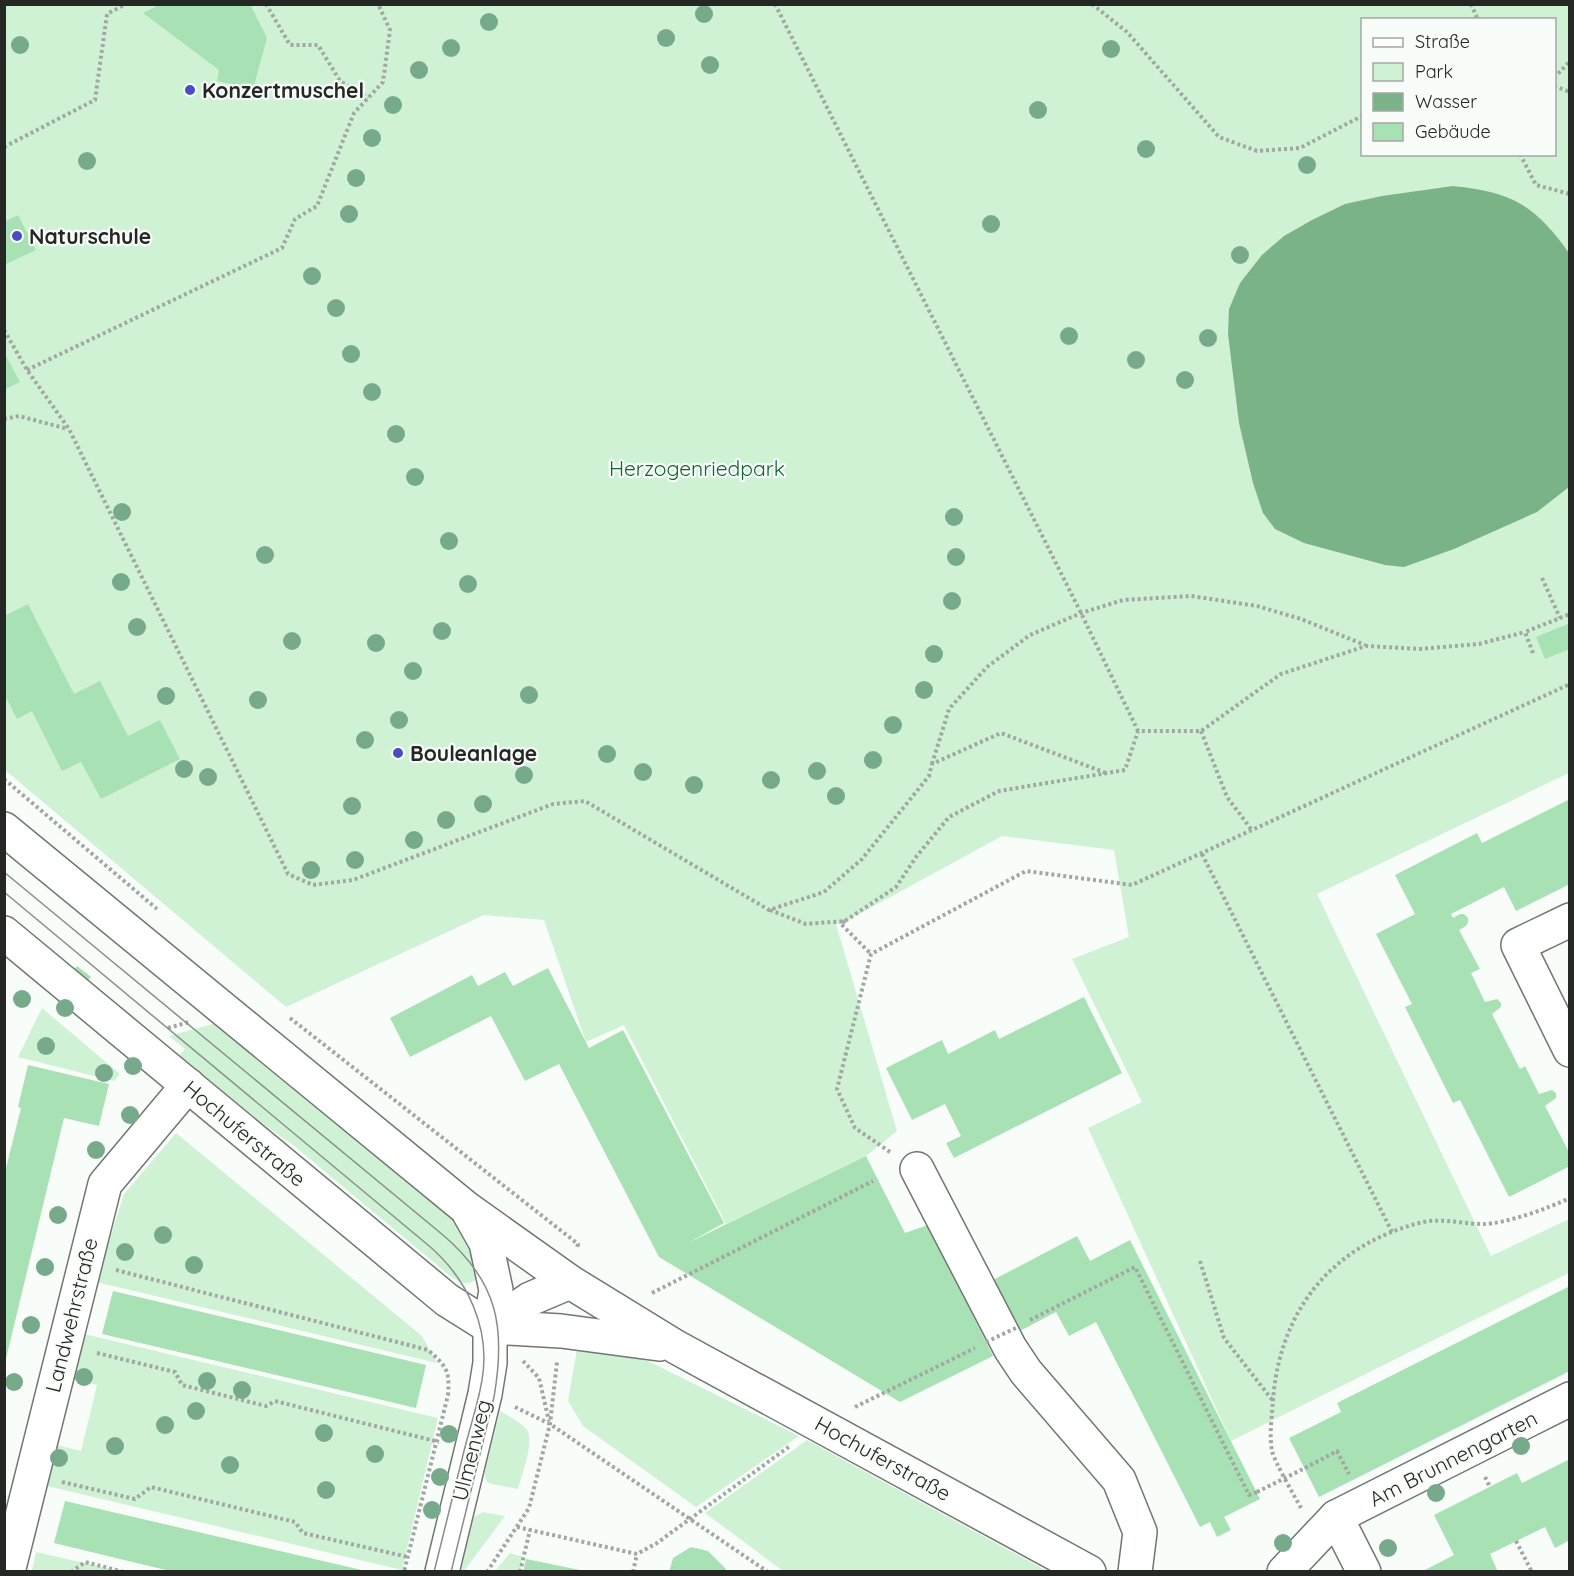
<svg xmlns="http://www.w3.org/2000/svg" width="1574" height="1576" font-family="Quicksand,sans-serif">
<style>
.green{fill:#cff2d5;fill-rule:evenodd}
.water{fill:#7ab387}
.building{fill:#a8e2b4}
.lines{fill:none;stroke-linecap:round;stroke-linejoin:round}
.minor-casing{stroke:#727672;stroke-width:36}
.path{stroke:#a3a7a4;stroke-width:4;stroke-dasharray:3 3;stroke-linecap:butt}
.minor{stroke:#fff;stroke-width:33}
.tram{stroke:#8a8d8a;stroke-width:1.5}
.path-bridge{stroke:#a3a7a4;stroke-width:4;stroke-dasharray:3 3;stroke-linecap:butt}
.tree{fill:#77aa8b}
.poi-dot{fill:#494cc2;stroke:#f8fdf9;stroke-width:2}
.labels{text-anchor:middle;dominant-baseline:central;stroke-width:4.5;stroke-linejoin:round;paint-order:stroke}
.poi-label{font-size:21px;font-weight:bold;fill:#252725;stroke:#f8fdf9;text-anchor:start}
.park-label{font-size:21px;fill:#0e6731;stroke:#f8fdf9}
.street-label{font-size:21px;fill:#252725;stroke:#f8fdf9}
</style>
<rect width="100%" height="100%" fill="#f8fdf9"/>
<!-- green -->
<g class="green">
<path d="M 5,5 L 1569,5 L 1569,773 L 1317,894 L 1491,1256 L 1569,1219 L 1569,1273 L 1231,1441 L 1088,1128 L 1142,1102 L 1072,959 L 1129,937 L 1114,850 L 1002,836 L 841,924 L 836,924 L 897,1131 L 866,1156 L 726,1224 L 624,1025 L 586,1042 L 544,920 L 484,915 L 286,1007 L 5,770 ZM 1362,20 L 1554,20 L 1554,154 L 1362,154 Z"/>
<polygon points="42,1008 120,1074 114,1081 18,1057"/>
<path d="M 220,1022 L 456,1219 L 482,1273 C 469,1288 464,1285 449,1275 L 293,1145 L 174,1061 L 185,1049 L 169,1036 Z"/>
<polygon points="176,1133 422,1336 437,1363 96,1282 124,1194"/>
<polygon points="84,1334 438,1418 402,1570 47,1486 57,1445 81,1451 97,1385 73,1379"/>
<polygon points="577,1349 623,1352 650,1362 799,1436 696,1507 583,1426 568,1401"/>
<path d="M 500,1411 C 508,1416 521,1422 527,1430 C 535,1441 521,1477 518,1489 L 488,1483 L 485,1478 L 485,1471 Z"/>
<polygon points="807,1440 1047,1571 783,1571 705,1513"/>
<polygon points="483,1512 505,1516 464,1571 461,1571 474,1517"/>
<polygon points="36,1552 120,1571 32,1571"/>
<polygon points="510,1553 523,1557 520,1571 495,1571"/>
</g>
<!-- water -->
<path class="water" d="M 1453,186 C 1512,192 1535,205 1569,253 L 1569,487 L 1537,512 L 1454,549 L 1404,567 L 1385,565 L 1304,543 L 1275,529 L 1263,513 L 1253,483 L 1239,423 L 1228,334 L 1229,309 L 1240,283 L 1262,255 L 1284,236 L 1312,220 L 1345,204 L 1382,196 Z"/>
<!-- building -->
<g class="building">
<polygon points="161,4 250,4 267,38 253,89 217,81 219,70 143,13"/>
<polygon points="18,215 36,250 4,265 4,222"/>
<polygon points="4,352 20,382 4,390"/>
<polygon points="28,604 74,694 100,681 128,736 160,720 180,759 101,799 81,762 62,771 32,711 17,719 4,694 4,616"/>
<polygon points="1570,623 1570,649 1545,659 1536,637"/>
<polygon points="1570,799 1570,884 1516,911 1504,887 1451,914 1453,918 1460,914 1464,914 1468,918 1468,922 1466,926 1459,930 1480,969 1471,973 1485,1002 1497,999 1501,1003 1501,1007 1492,1014 1520,1069 1525,1066 1539,1094 1552,1090 1556,1093 1556,1098 1545,1106 1570,1154 1570,1166 1509,1197 1460,1100 1453,1103 1405,1007 1412,1004 1376,934 1415,914 1395,875 1477,833 1482,843"/>
<polygon points="77,966 91,977 87,982 73,971"/>
<polygon points="548,968 589,1048 623,1030 724,1223 688,1243 866,1156 905,1233 928,1225 993,1356 900,1402 659,1257 559,1064 525,1081 491,1016 410,1057 390,1018 472,975 478,986 505,972 513,986"/>
<polygon points="1084,997 1122,1073 954,1158 946,1143 961,1136 945,1104 912,1120 886,1068 942,1040 948,1054 995,1030 999,1039"/>
<polygon points="28,1065 109,1084 99,1126 64,1118 5,1363 4,1176 21,1108 18,1107"/>
<polygon points="1077,1236 1090,1261 1130,1240 1260,1499 1224,1517 1231,1530 1217,1537 1210,1522 1200,1527 1096,1322 1069,1336 1056,1312 1020,1331 993,1280"/>
<polygon points="1570,1286 1570,1371 1319,1497 1289,1438 1341,1412 1337,1403"/>
<polygon points="113,1291 426,1365 416,1408 102,1334"/>
<polygon points="1570,1459 1570,1540 1555,1548 1545,1527 1490,1554 1498,1572 1421,1572 1454,1555 1434,1515 1517,1473 1522,1483"/>
<polygon points="65,1501 366,1571 366,1572 174,1572 54,1543"/>
<polygon points="691,1547 708,1551 726,1569 725,1572 669,1572 673,1558"/>
<polygon points="526,1559 580,1570 580,1572 523,1572"/>
</g>
<g class="lines">
<!-- minor casing -->
<g class="minor-casing">
<g id="minor">
<polyline points="4,829 466,1208 570,1282 676,1347 1089,1572"/>
<polyline points="1570,920 1518,945 1570,1050"/>
<polyline points="4,933 447,1300 490,1327 561,1331 659,1344"/>
<polyline points="917,1169 1010,1348 1026,1372 1119,1480 1140,1532 1135,1572"/>
<polyline points="490,1327 530,1299 570,1282"/>
<polyline points="1336,1517 1364,1572"/>
<polyline points="8,1572 105,1184 188,1085"/>
<polyline points="442,1572 485,1394 490,1363 490,1327 496,1290 486,1243 469,1213"/>
<polyline points="1284,1572 1336,1517 1570,1399"/>
</g>
</g>
<!-- path -->
<g class="path">
<polyline points="266,4 290,45 318,45 340,81 368,98"/>
<polyline points="775,4 1081,613 1138,731"/>
<polyline points="1092,4 1127,32 1219,137 1257,151 1300,148 1362,116"/>
<polyline points="1471,4 1478,20"/>
<polyline points="1554,78 1570,61"/>
<polyline points="1554,86 1570,92"/>
<polyline points="4,147 95,100 107,14 126,4"/>
<polyline points="1520,154 1536,185 1570,194"/>
<polyline points="4,330 27,370 69,429 288,874 313,885 353,880 553,804 585,801 769,910 824,892 862,859 929,776 932,764 1001,733 1106,773"/>
<polyline points="27,370 282,248 295,219 317,206 354,113 383,82 390,30 378,4"/>
<polyline points="4,419 19,416 68,429"/>
<polyline points="1542,578 1560,618"/>
<polyline points="1533,653 1525,632 1570,614"/>
<polyline points="1201,731 1227,797 1251,829"/>
<polyline points="932,764 949,709 987,667 1030,635 1081,613 1123,600 1191,596 1257,606 1301,619 1365,645"/>
<polyline points="4,779 157,909"/>
<polyline points="1202,854 1392,1232"/>
<polyline points="770,910 806,924 845,921 896,887 916,857 949,817 999,791 1125,770 1138,731 1201,731 1281,674 1366,646 1420,649 1479,644 1525,632"/>
<polyline points="845,921 841,924 871,954"/>
<polyline points="290,1018 578,1244 577,1249"/>
<polyline points="168,1028 189,1022"/>
<polyline points="890,1152 855,1128 837,1089 871,954 1026,871 1132,885 1570,684"/>
<polyline points="1200,1261 1224,1338 1273,1401"/>
<path d="M 116,1270 L 428,1350 C 446,1366 450,1370 448,1395 L 404,1572"/>
<polyline points="652,1293 873,1181"/>
<polyline points="1030,1320 1135,1267 1249,1495 1257,1492"/>
<polyline points="97,1353 175,1372 182,1385 266,1406 275,1401 439,1442"/>
<polyline points="523,1361 539,1378 549,1421"/>
<polyline points="515,1407 550,1424 768,1572"/>
<polyline points="855,1407 975,1348"/>
<polyline points="1305,1468 1337,1451 1349,1474"/>
<polyline points="1485,1477 1490,1487"/>
<polyline points="62,1482 135,1499 151,1487 295,1522 303,1533 408,1557"/>
<path d="M 1301,1508 C 1294,1495 1275,1463 1272,1451 C 1269,1435 1272,1416 1273,1400 C 1280,1309 1333,1244 1423,1222 C 1442,1218 1463,1224 1483,1224 C 1505,1224 1549,1208 1570,1198"/>
<polyline points="517,1527 637,1554 657,1543 790,1446"/>
<polyline points="1516,1541 1532,1572"/>
<polyline points="71,1572 85,1562 124,1572"/>
<polyline points="487,1572 529,1508 550,1424 557,1362"/>
<polyline points="520,1572 530,1530"/>
<polyline points="633,1572 637,1554"/>
</g>
<!-- minor -->
<use href="#minor" class="minor"/>
<!-- tram -->
<g class="tram">
<path d="M 4,872 L 443,1235 C 498,1282 506,1328 494,1397 L 451,1572"/>
<path d="M 4,892 L 428,1245 C 467,1278 491,1328 482,1380 C 478,1404 470,1427 464,1451 C 454,1491 444,1531 434,1572"/>
</g>
<!-- path-bridge -->
<g class="path-bridge">
<polyline points="986,1342 1018,1327"/>
<polyline points="1257,1492 1305,1468"/>
</g>
</g>
<!-- trees -->
<g class="tree">
<circle cx="704" cy="14" r="9"/>
<circle cx="489" cy="22" r="9"/>
<circle cx="666" cy="38" r="9"/>
<circle cx="20" cy="45" r="9"/>
<circle cx="451" cy="48" r="9"/>
<circle cx="1111" cy="49" r="9"/>
<circle cx="710" cy="65" r="9"/>
<circle cx="419" cy="70" r="9"/>
<circle cx="393" cy="105" r="9"/>
<circle cx="1038" cy="110" r="9"/>
<circle cx="372" cy="138" r="9"/>
<circle cx="1146" cy="149" r="9"/>
<circle cx="87" cy="161" r="9"/>
<circle cx="1307" cy="165" r="9"/>
<circle cx="356" cy="178" r="9"/>
<circle cx="349" cy="214" r="9"/>
<circle cx="991" cy="224" r="9"/>
<circle cx="1240" cy="255" r="9"/>
<circle cx="312" cy="276" r="9"/>
<circle cx="336" cy="308" r="9"/>
<circle cx="1069" cy="336" r="9"/>
<circle cx="1208" cy="338" r="9"/>
<circle cx="351" cy="354" r="9"/>
<circle cx="1136" cy="360" r="9"/>
<circle cx="1185" cy="380" r="9"/>
<circle cx="372" cy="392" r="9"/>
<circle cx="396" cy="434" r="9"/>
<circle cx="415" cy="477" r="9"/>
<circle cx="122" cy="512" r="9"/>
<circle cx="954" cy="517" r="9"/>
<circle cx="449" cy="541" r="9"/>
<circle cx="265" cy="555" r="9"/>
<circle cx="956" cy="557" r="9"/>
<circle cx="121" cy="582" r="9"/>
<circle cx="468" cy="584" r="9"/>
<circle cx="952" cy="601" r="9"/>
<circle cx="137" cy="627" r="9"/>
<circle cx="442" cy="631" r="9"/>
<circle cx="292" cy="641" r="9"/>
<circle cx="376" cy="643" r="9"/>
<circle cx="934" cy="654" r="9"/>
<circle cx="413" cy="671" r="9"/>
<circle cx="924" cy="690" r="9"/>
<circle cx="529" cy="695" r="9"/>
<circle cx="166" cy="696" r="9"/>
<circle cx="258" cy="700" r="9"/>
<circle cx="399" cy="720" r="9"/>
<circle cx="893" cy="725" r="9"/>
<circle cx="365" cy="740" r="9"/>
<circle cx="607" cy="754" r="9"/>
<circle cx="873" cy="760" r="9"/>
<circle cx="184" cy="769" r="9"/>
<circle cx="817" cy="771" r="9"/>
<circle cx="643" cy="772" r="9"/>
<circle cx="524" cy="775" r="9"/>
<circle cx="208" cy="777" r="9"/>
<circle cx="771" cy="780" r="9"/>
<circle cx="694" cy="785" r="9"/>
<circle cx="836" cy="796" r="9"/>
<circle cx="483" cy="804" r="9"/>
<circle cx="352" cy="806" r="9"/>
<circle cx="446" cy="820" r="9"/>
<circle cx="414" cy="840" r="9"/>
<circle cx="355" cy="860" r="9"/>
<circle cx="311" cy="870" r="9"/>
<circle cx="22" cy="999" r="9"/>
<circle cx="65" cy="1008" r="9"/>
<circle cx="46" cy="1046" r="9"/>
<circle cx="133" cy="1066" r="9"/>
<circle cx="104" cy="1073" r="9"/>
<circle cx="130" cy="1115" r="9"/>
<circle cx="96" cy="1150" r="9"/>
<circle cx="58" cy="1215" r="9"/>
<circle cx="163" cy="1235" r="9"/>
<circle cx="125" cy="1252" r="9"/>
<circle cx="194" cy="1265" r="9"/>
<circle cx="45" cy="1267" r="9"/>
<circle cx="31" cy="1325" r="9"/>
<circle cx="84" cy="1377" r="9"/>
<circle cx="207" cy="1381" r="9"/>
<circle cx="14" cy="1382" r="9"/>
<circle cx="242" cy="1390" r="9"/>
<circle cx="196" cy="1411" r="9"/>
<circle cx="165" cy="1425" r="9"/>
<circle cx="324" cy="1433" r="9"/>
<circle cx="449" cy="1434" r="9"/>
<circle cx="115" cy="1446" r="9"/>
<circle cx="1521" cy="1446" r="9"/>
<circle cx="375" cy="1454" r="9"/>
<circle cx="59" cy="1458" r="9"/>
<circle cx="230" cy="1465" r="9"/>
<circle cx="440" cy="1477" r="9"/>
<circle cx="326" cy="1490" r="9"/>
<circle cx="1436" cy="1493" r="9"/>
<circle cx="432" cy="1510" r="9"/>
<circle cx="1283" cy="1543" r="9"/>
<circle cx="1388" cy="1548" r="9"/>
</g>
<!-- markers -->
<g class="poi-dot">
<circle cx="190" cy="90" r="6"/>
<circle cx="17" cy="236" r="6"/>
<circle cx="398" cy="753" r="6"/>
</g>
<g class="labels">
<!-- poi labels -->
<g class="poi-label">
<text x="202" y="90">Konzertmuschel</text>
<text x="29" y="236">Naturschule</text>
<text x="410" y="753">Bouleanlage</text>
</g>
<!-- park labels -->
<g class="park-label">
<text x="697" y="468">Herzogenriedpark</text>
</g>
<!-- street labels -->
<g class="street-label">
<text transform="translate(245 1133) rotate(40)">Hochuferstraße</text>
<text transform="translate(71 1315) rotate(-76)">Landwehrstraße</text>
<text transform="translate(471 1450) rotate(-76)">Ulmenweg</text>
<text transform="translate(883 1458) rotate(29)">Hochuferstraße</text>
<text transform="translate(1453 1458) rotate(-27)">Am Brunnengarten</text>
</g>
</g>
<!-- border -->
<rect width="1574" height="1576" fill="none" stroke="#252725" stroke-width="12"/>
<!-- legend -->
<rect x="1361" y="18" width="195" height="138" fill="#f8fdf9" stroke="#a4a7a4" stroke-width="1.5"/>
<rect x="1373" y="38" width="30" height="9" fill="#ffffff" stroke="#a4a7a4" stroke-width="1.5"/>
<text x="1415" y="48" font-size="18" fill="#252725">Straße</text>
<rect x="1373" y="63" width="30" height="18" fill="#cff2d5" stroke="#a4a7a4" stroke-width="1.5"/>
<text x="1415" y="78" font-size="18" fill="#252725">Park</text>
<rect x="1373" y="93" width="30" height="18" fill="#7ab387" stroke="#a4a7a4" stroke-width="1.5"/>
<text x="1415" y="108" font-size="18" fill="#252725">Wasser</text>
<rect x="1373" y="123" width="30" height="18" fill="#a8e2b4" stroke="#a4a7a4" stroke-width="1.5"/>
<text x="1415" y="138" font-size="18" fill="#252725">Gebäude</text>
</svg>
